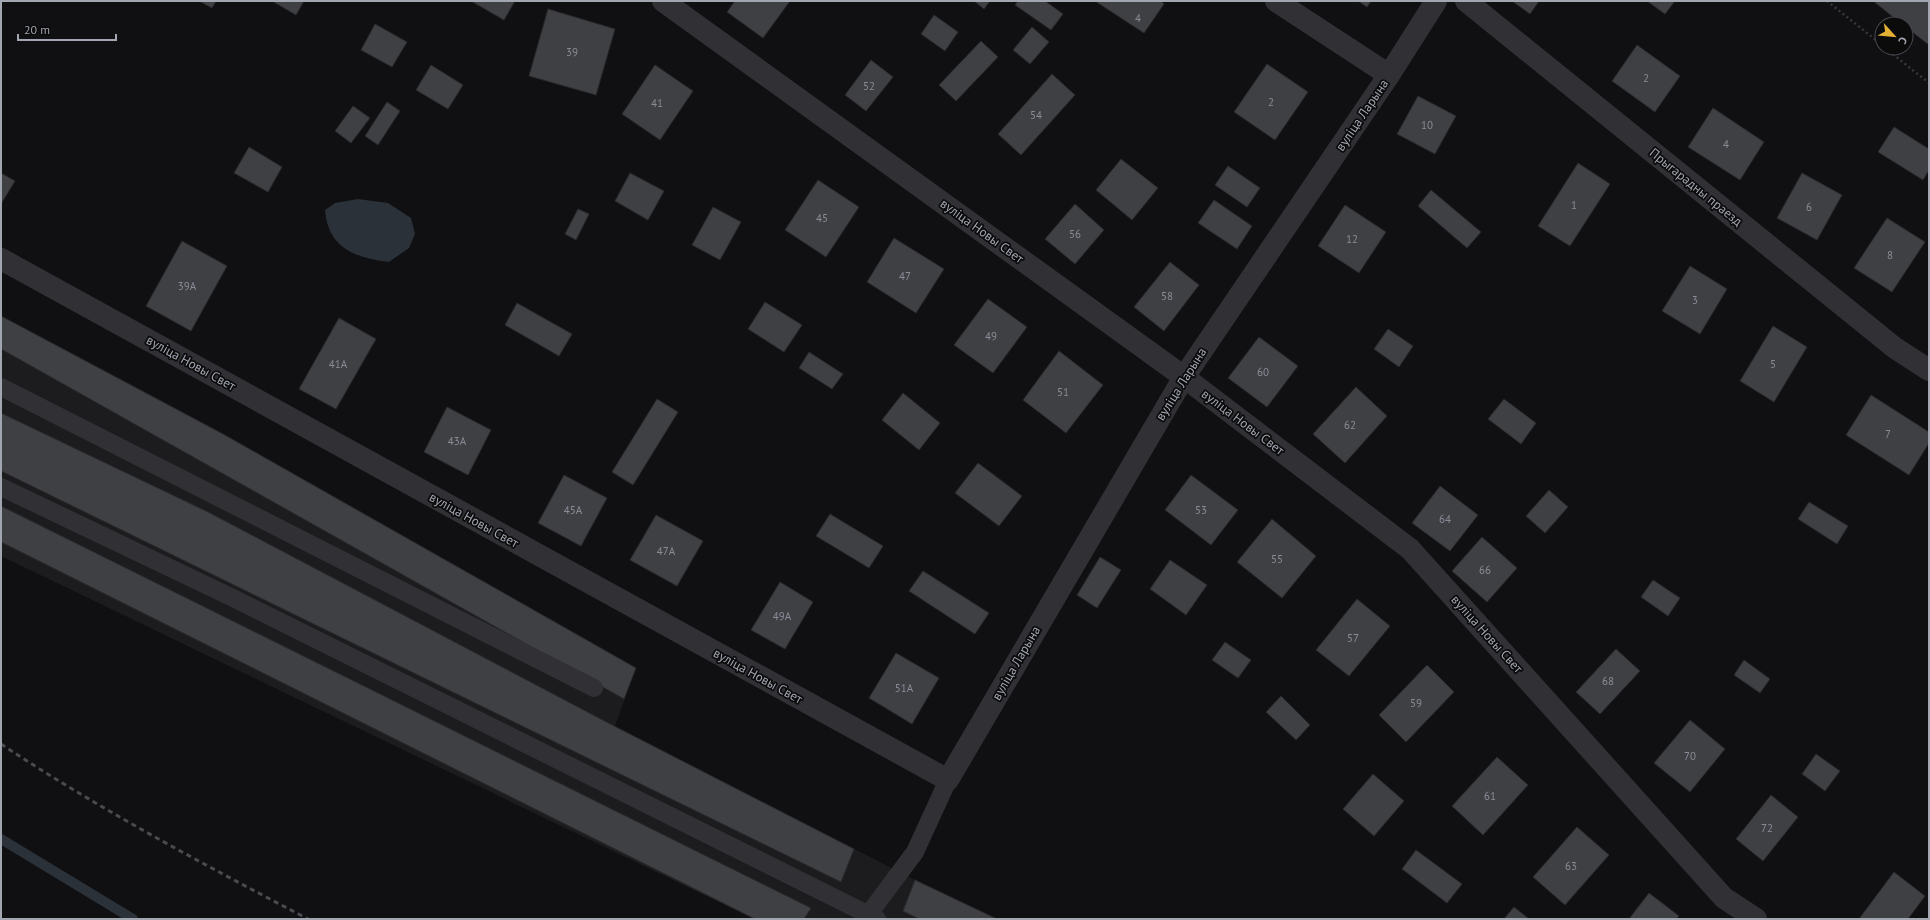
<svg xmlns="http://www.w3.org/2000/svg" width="1930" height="920" font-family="'PT Sans',sans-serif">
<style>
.built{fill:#1c1c1e}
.water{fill:#2a3138}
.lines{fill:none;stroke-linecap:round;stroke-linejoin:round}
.stream{stroke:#2a3138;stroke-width:10}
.building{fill:#3f4044;stroke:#2a2a2d}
.path{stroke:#37383c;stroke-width:2.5;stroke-dasharray:2 3;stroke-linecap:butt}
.service{stroke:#313135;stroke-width:18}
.minor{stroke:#313135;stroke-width:22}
.rail{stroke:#4a4b50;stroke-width:3;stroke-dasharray:5 4;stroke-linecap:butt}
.labels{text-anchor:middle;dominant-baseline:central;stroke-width:3.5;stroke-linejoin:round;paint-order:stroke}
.number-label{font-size:11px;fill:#898c96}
.street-label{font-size:13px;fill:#a2a6b1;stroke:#0b0b0c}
</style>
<rect width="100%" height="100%" fill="#100f11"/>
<!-- built -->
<polygon class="built" points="1,316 223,434 636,668 615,726 915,880 997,919 754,919 1,556"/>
<!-- water -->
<path class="water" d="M 358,199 L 388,203 L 411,218 L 415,234 L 409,248 L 389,262 C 355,258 328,248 325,210 L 335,203 Z"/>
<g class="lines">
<!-- stream -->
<polyline class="stream" points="1,839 133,919"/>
</g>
<!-- building -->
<g class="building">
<polygon points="199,1 216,1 212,8"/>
<polygon points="272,1 304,1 296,15"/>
<polygon points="471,1 515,1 504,20"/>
<polygon points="735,1 790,1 763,38 727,12"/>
<polygon points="974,1 990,1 984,9"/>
<polygon points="1018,1 1045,1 1063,14 1051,30 1015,5"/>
<polygon points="1095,1 1161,1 1164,4 1144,33"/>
<polygon points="1358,1 1371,1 1367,7"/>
<polygon points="1512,1 1539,1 1530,14"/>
<polygon points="1647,1 1675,1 1665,14"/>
<polygon points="1873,1 1929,1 1929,45 1906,27 1906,24 1902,24"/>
<polygon points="548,9 615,29 596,95 529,76"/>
<polygon points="934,15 958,32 945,51 921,34"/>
<polygon points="375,24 407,42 392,67 361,50"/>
<polygon points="1032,27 1049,42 1030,64 1013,50"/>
<polygon points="981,41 998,57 956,101 939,85"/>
<polygon points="1637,45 1680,76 1655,112 1612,81"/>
<polygon points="871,60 893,77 866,111 845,95"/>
<polygon points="1267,64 1308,92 1275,140 1234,112"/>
<polygon points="431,65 463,85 448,109 416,90"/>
<polygon points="655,65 693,91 660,140 622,114"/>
<polygon points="1052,74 1075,95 1021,155 998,134"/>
<polygon points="1418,96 1456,116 1435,154 1397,134"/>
<polygon points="387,102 400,111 378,145 365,136"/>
<polygon points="353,106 370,118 351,143 335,131"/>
<polygon points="1713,108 1764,142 1740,180 1688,147"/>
<polygon points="1894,127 1929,149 1929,170 1923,180 1878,152"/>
<polygon points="249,147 282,167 268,192 234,173"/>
<polygon points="1121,159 1158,188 1132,220 1096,190"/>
<polygon points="1578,163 1610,184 1570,246 1538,226"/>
<polygon points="1228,166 1260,188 1247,207 1215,185"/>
<polygon points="1,173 15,181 1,204"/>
<polygon points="630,173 664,191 648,220 615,201"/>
<polygon points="1802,173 1842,195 1817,240 1777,218"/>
<polygon points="818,180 859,207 826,257 785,230"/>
<polygon points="1431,190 1481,232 1467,248 1418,206"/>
<polygon points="1214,200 1252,226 1237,249 1198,223"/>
<polygon points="1075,204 1104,230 1075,264 1045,239"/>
<polygon points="1345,205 1386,232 1359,273 1318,246"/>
<polygon points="713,207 741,222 720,260 692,245"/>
<polygon points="578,209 589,214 576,240 565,234"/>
<polygon points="1887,218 1925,242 1892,292 1854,268"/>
<polygon points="894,238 944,269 916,313 867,282"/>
<polygon points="182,241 227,266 191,331 146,306"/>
<polygon points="1170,262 1199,285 1164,331 1134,307"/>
<polygon points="1690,266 1727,289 1700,334 1662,311"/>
<polygon points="988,299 1027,327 993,373 954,345"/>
<polygon points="765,302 802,325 784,352 748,329"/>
<polygon points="517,303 572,334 559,356 505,325"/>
<polygon points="1,316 223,434 636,668 624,699 1,349"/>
<polygon points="339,318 376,339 336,409 299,389"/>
<polygon points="1773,326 1807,347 1774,402 1740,381"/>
<polygon points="1388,329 1413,346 1399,367 1374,349"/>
<polygon points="1259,337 1298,366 1267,407 1228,378"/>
<polygon points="1059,351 1103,385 1066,433 1023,400"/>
<polygon points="809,352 843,374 832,389 799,368"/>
<polygon points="1356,387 1387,416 1345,463 1313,434"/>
<polygon points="903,393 940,423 919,450 882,420"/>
<polygon points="1871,395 1929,432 1929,443 1909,475 1846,435"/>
<polygon points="657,399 678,412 633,485 612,472"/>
<polygon points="1504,399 1536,423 1521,444 1488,419"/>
<polygon points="447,407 491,430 468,475 424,452"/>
<polygon points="1,413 208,512 614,726 854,849 841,882 1,471"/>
<polygon points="978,463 1022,496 999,526 955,493"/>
<polygon points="564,475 607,498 581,546 538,523"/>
<polygon points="1191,475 1238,510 1211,545 1165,510"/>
<polygon points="1440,486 1478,515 1450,551 1412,523"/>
<polygon points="1549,490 1568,507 1545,533 1526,516"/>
<polygon points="1809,502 1848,526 1837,544 1798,519"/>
<polygon points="1,506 811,908 804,919 755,919 1,542"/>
<polygon points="830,514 883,546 869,568 816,536"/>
<polygon points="656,515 703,541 677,586 630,560"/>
<polygon points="1272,519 1316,556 1282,598 1237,562"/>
<polygon points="1482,537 1517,568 1487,602 1452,571"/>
<polygon points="1100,557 1121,570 1097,608 1077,595"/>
<polygon points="1170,560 1207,585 1186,615 1150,589"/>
<polygon points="923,571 989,613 975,634 909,591"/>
<polygon points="1653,580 1680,598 1668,616 1641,597"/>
<polygon points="780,582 813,602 785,649 751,630"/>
<polygon points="1357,599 1390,626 1349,676 1316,650"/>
<polygon points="1225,642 1251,660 1238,678 1212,660"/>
<polygon points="1616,649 1640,671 1600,714 1576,692"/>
<polygon points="896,653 939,678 912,724 869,698"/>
<polygon points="1744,660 1770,679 1760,693 1734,675"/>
<polygon points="1427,665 1454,692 1406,742 1379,715"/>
<polygon points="1281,696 1310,725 1296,740 1266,712"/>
<polygon points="1690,720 1725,749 1690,792 1654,763"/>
<polygon points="1816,754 1840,771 1825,791 1802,774"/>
<polygon points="1497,757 1528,785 1483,835 1452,806"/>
<polygon points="1373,774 1404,801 1374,836 1343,809"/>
<polygon points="1771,795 1798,817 1763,861 1736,839"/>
<polygon points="1577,827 1609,855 1565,905 1533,877"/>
<polygon points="1416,850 1462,884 1447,903 1402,869"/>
<polygon points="1894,872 1925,896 1908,919 1859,919"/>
<polygon points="915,880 997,919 919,919 903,911"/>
<polygon points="1649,893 1679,916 1676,919 1629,919"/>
<polygon points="1514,907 1529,919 1504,919"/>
</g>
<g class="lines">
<!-- path -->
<g class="path">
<polyline points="1827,1 1882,45"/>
<polyline points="1885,48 1929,83"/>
</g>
<!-- service -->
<g class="service">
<polyline points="1,387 594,688"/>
<polyline points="1,487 231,597 877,919"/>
<polyline points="868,915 915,852 948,780"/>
</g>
<!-- minor -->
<g class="minor">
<polyline points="663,1 1184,377 1410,549 1724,898 1756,919"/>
<polyline points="1276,1 1389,75"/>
<polyline points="1466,1 1895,348 1929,370"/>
<polyline points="1,259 948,780 1184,377 1389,75 1436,1"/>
</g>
<!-- rail -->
<path class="rail" d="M 1,744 C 99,809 203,864 308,919"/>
</g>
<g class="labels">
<!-- number labels -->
<g class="number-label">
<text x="1138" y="18">4</text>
<text x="572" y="52">39</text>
<text x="1646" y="78">2</text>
<text x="869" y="86">52</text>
<text x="1271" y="102">2</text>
<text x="657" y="103">41</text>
<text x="1036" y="115">54</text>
<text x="1427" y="125">10</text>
<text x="1726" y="144">4</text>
<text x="1574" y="205">1</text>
<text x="1809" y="207">6</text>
<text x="822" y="218">45</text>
<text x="1075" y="234">56</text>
<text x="1352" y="239">12</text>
<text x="1890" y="255">8</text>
<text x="905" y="276">47</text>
<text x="187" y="286">39А</text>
<text x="1167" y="296">58</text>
<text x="1695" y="300">3</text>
<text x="991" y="336">49</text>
<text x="338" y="364">41А</text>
<text x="1773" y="364">5</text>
<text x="1263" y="372">60</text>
<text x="1063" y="392">51</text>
<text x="1350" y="425">62</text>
<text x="1888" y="434">7</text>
<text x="457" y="441">43А</text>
<text x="573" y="510">45А</text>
<text x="1201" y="510">53</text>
<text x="1445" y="519">64</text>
<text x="666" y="551">47А</text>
<text x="1277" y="559">55</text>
<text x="1485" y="570">66</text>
<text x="782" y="616">49А</text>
<text x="1353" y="638">57</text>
<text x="1608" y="681">68</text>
<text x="904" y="688">51А</text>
<text x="1416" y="703">59</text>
<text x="1690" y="756">70</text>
<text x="1490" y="796">61</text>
<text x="1767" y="828">72</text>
<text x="1571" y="866">63</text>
</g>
<!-- street labels -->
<g class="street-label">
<text transform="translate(1362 115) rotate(-56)">вуліца Ларына</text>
<text transform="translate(1696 187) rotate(39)">Прыгарадны праезд</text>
<text transform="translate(982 231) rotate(36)">вуліца Новы Свет</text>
<text transform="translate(191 363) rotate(29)">вуліца Новы Свет</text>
<text transform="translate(1181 384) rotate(-58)">вуліца Ларына</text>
<text transform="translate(1243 422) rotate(37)">вуліца Новы Свет</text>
<text transform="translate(474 520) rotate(29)">вуліца Новы Свет</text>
<text transform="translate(1487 634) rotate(48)">вуліца Новы Свет</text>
<text transform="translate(1016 663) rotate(-60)">вуліца Ларына</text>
<text transform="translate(758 676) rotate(29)">вуліца Новы Свет</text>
</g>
</g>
<!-- border -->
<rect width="1930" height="920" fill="none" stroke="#a2a6b1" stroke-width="4"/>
<!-- north arrow -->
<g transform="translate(1894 36) rotate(117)"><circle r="19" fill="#0b0b0c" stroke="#47494e"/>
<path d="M0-3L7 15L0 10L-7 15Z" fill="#e4af35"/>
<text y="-6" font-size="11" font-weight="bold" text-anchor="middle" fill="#a2a6b1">С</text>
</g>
<!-- scale -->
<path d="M18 34v6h98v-6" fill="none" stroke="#a2a6b1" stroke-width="2"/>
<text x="24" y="34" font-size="12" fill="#a2a6b1" stroke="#0b0b0c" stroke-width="3" paint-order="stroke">20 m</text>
</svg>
